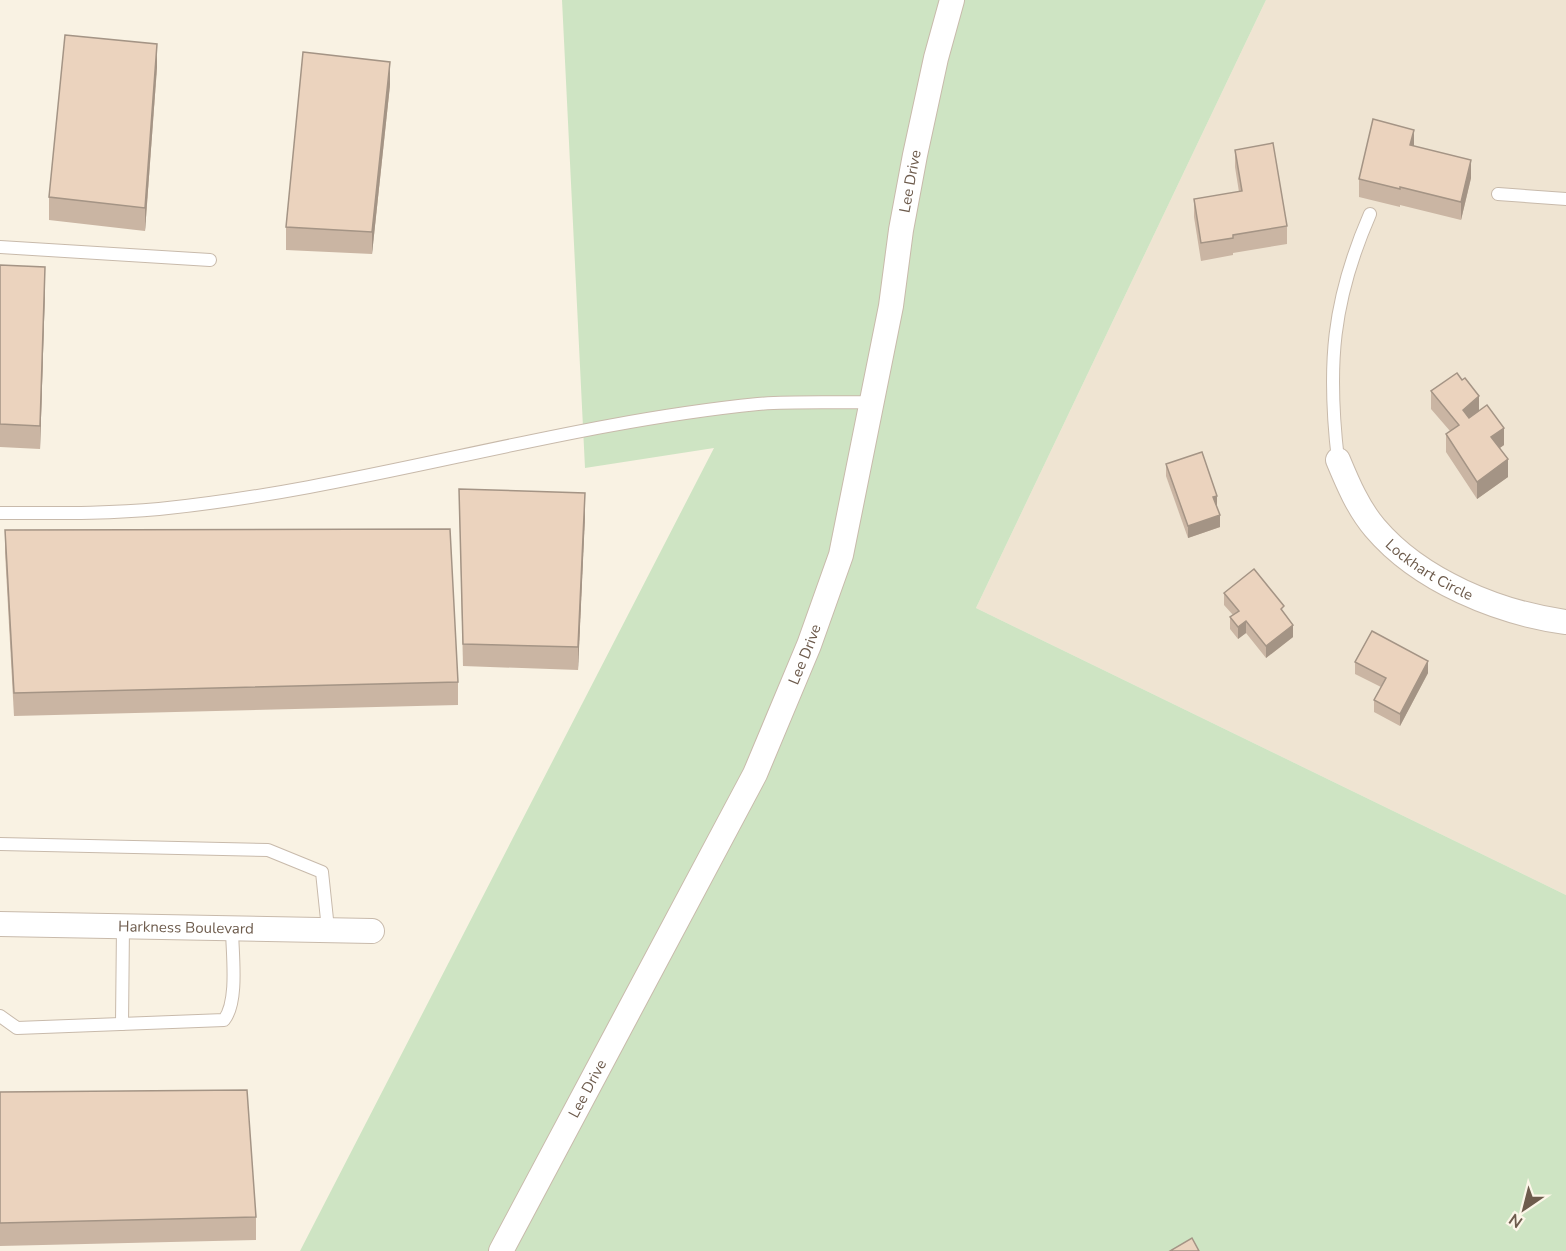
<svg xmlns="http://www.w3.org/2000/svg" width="1566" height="1251" font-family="'Nunito Sans',sans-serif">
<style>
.residential{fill:#efe4d2}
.green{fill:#cee4c3}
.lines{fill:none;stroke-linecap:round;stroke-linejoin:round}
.lane-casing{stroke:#c8baab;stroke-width:14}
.street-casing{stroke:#c8baab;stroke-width:26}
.lane{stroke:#fff;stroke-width:12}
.street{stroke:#fff;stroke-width:24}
.wall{fill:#cab5a3}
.shaded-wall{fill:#a49485}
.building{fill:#ebd3be;stroke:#a49485;stroke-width:1.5}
.labels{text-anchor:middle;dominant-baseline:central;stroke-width:4.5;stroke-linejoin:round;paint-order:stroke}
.street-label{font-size:15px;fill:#6d5b4c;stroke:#fcf6e8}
</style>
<rect width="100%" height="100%" fill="#f9f2e3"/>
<!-- residential -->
<polygon class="residential" points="1266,0 1566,0 1566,895 976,608"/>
<!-- green -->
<polygon class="green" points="562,0 1266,0 976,608 1566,895 1566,1251 300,1251 714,448 585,468"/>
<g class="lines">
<!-- lane casing -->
<g class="lane-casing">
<g id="lane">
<polyline points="1498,194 1566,199"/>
<polyline points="0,247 210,260"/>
<path d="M 1338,460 C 1327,366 1332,301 1370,214"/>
<path d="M 0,513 C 53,513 106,514 159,509 C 360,489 556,424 758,404 C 795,401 834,403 871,402"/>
<polyline points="0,844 268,850 322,872 328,929"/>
<path d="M 0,1016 L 17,1028 L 224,1020 C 239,1001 232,952 232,928"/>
<polyline points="122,1024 123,926"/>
</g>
</g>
<!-- street casing -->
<g class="street-casing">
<g id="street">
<path id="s1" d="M 1338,460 C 1348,484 1358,508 1375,528 C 1420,581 1499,613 1566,622"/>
<path id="s2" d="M 0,924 L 372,931"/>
<path id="s3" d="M 501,1251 L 755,774 L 809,645 L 841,555 L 891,306 L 901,230 L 915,155 L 936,58 L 952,0"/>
</g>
</g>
<!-- lane -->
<use href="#lane" class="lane"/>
<!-- street -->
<use href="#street" class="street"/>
</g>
<!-- wall -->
<g class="wall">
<polygon points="157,67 145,231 49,220 49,197"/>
<polygon points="390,85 372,254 286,250 286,227"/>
<polygon points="1414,146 1471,178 1461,220 1400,205 1400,207 1359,197 1359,179"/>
<polygon points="1235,150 1287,226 1287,244 1233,253 1233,255 1201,261 1194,217 1194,199 1239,192 1235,167"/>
<polygon points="0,265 45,289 40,449 0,447"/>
<polygon points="1431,391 1479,411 1504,445 1500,448 1508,477 1477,499 1446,452 1446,434 1450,431 1431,409"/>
<polygon points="1166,464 1217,508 1220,527 1188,538 1166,476"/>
<polygon points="459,489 585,516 578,670 463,666"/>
<polygon points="5,530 458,682 458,705 14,716 5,552"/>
<polygon points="1224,593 1284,614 1293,637 1266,658 1246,633 1238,639 1230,629 1230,617 1233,615 1224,605"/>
<polygon points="1355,662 1428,673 1400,726 1374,712 1374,700 1381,687 1355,674"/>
<polygon points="0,1092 256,1217 256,1240 0,1246"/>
</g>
<!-- shaded-wall -->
<g class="shaded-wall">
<polygon points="157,44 157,67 145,231 145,208"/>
<polygon points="390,62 390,85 372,254 372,232"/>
<polygon points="1414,130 1414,147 1410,145"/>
<polygon points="1471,160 1471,178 1461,220 1461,202"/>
<polygon points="45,267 45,289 40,449 40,426"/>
<polygon points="1479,396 1479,414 1463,427 1463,410"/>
<polygon points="1504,428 1504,445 1491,454 1491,437"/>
<polygon points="1508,459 1508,477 1477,499 1477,482"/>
<polygon points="585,493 585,516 578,670 578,647"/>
<polygon points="1217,496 1217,508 1213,509 1213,497"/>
<polygon points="1220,515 1220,527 1188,538 1188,526"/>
<polygon points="1246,621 1246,633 1238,639 1238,627"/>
<polygon points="1293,625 1293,637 1266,658 1266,646"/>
<polygon points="1428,661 1428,673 1400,726 1400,714"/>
</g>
<!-- building -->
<g class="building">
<polygon points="65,35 157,44 145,208 49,197"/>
<polygon points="303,52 390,62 372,232 286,227"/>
<polygon points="1373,119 1414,130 1410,145 1471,160 1461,202 1400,187 1400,189 1359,179"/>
<polygon points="1273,143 1287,226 1233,235 1233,238 1201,243 1194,199 1242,191 1235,150"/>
<polygon points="0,265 45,267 40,426 0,424"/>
<polygon points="1457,373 1462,380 1465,378 1479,396 1463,410 1469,418 1487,405 1504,428 1491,437 1508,459 1477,482 1446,434 1459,425 1431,391"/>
<polygon points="1202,452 1217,496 1213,497 1220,515 1188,526 1166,464"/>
<polygon points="459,489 585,493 578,647 463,644"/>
<polygon points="450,529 458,682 14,693 5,530"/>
<polygon points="1254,569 1284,606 1281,609 1293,625 1266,646 1246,621 1238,627 1230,617 1239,611 1224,593"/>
<polygon points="1372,631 1428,661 1400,714 1374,700 1386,678 1355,662"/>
<polygon points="247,1090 256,1217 0,1223 0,1092"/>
<polygon points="1192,1238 1199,1251 1170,1251"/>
</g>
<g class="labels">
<!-- street labels -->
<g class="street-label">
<text stroke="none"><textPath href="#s3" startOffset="1156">Lee Drive</textPath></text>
<text stroke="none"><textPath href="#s1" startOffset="147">Lockhart Circle</textPath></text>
<text stroke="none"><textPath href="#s3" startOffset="670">Lee Drive</textPath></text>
<text stroke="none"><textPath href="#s2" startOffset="186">Harkness Boulevard</textPath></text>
<text stroke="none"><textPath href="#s3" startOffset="184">Lee Drive</textPath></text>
</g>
</g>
<!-- north arrow -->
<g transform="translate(1524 1209) rotate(215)" stroke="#fcf6e8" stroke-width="4.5" paint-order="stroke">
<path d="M0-4.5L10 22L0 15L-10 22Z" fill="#6d5b4c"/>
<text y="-9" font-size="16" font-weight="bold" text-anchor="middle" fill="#6d5b4c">N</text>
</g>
</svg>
